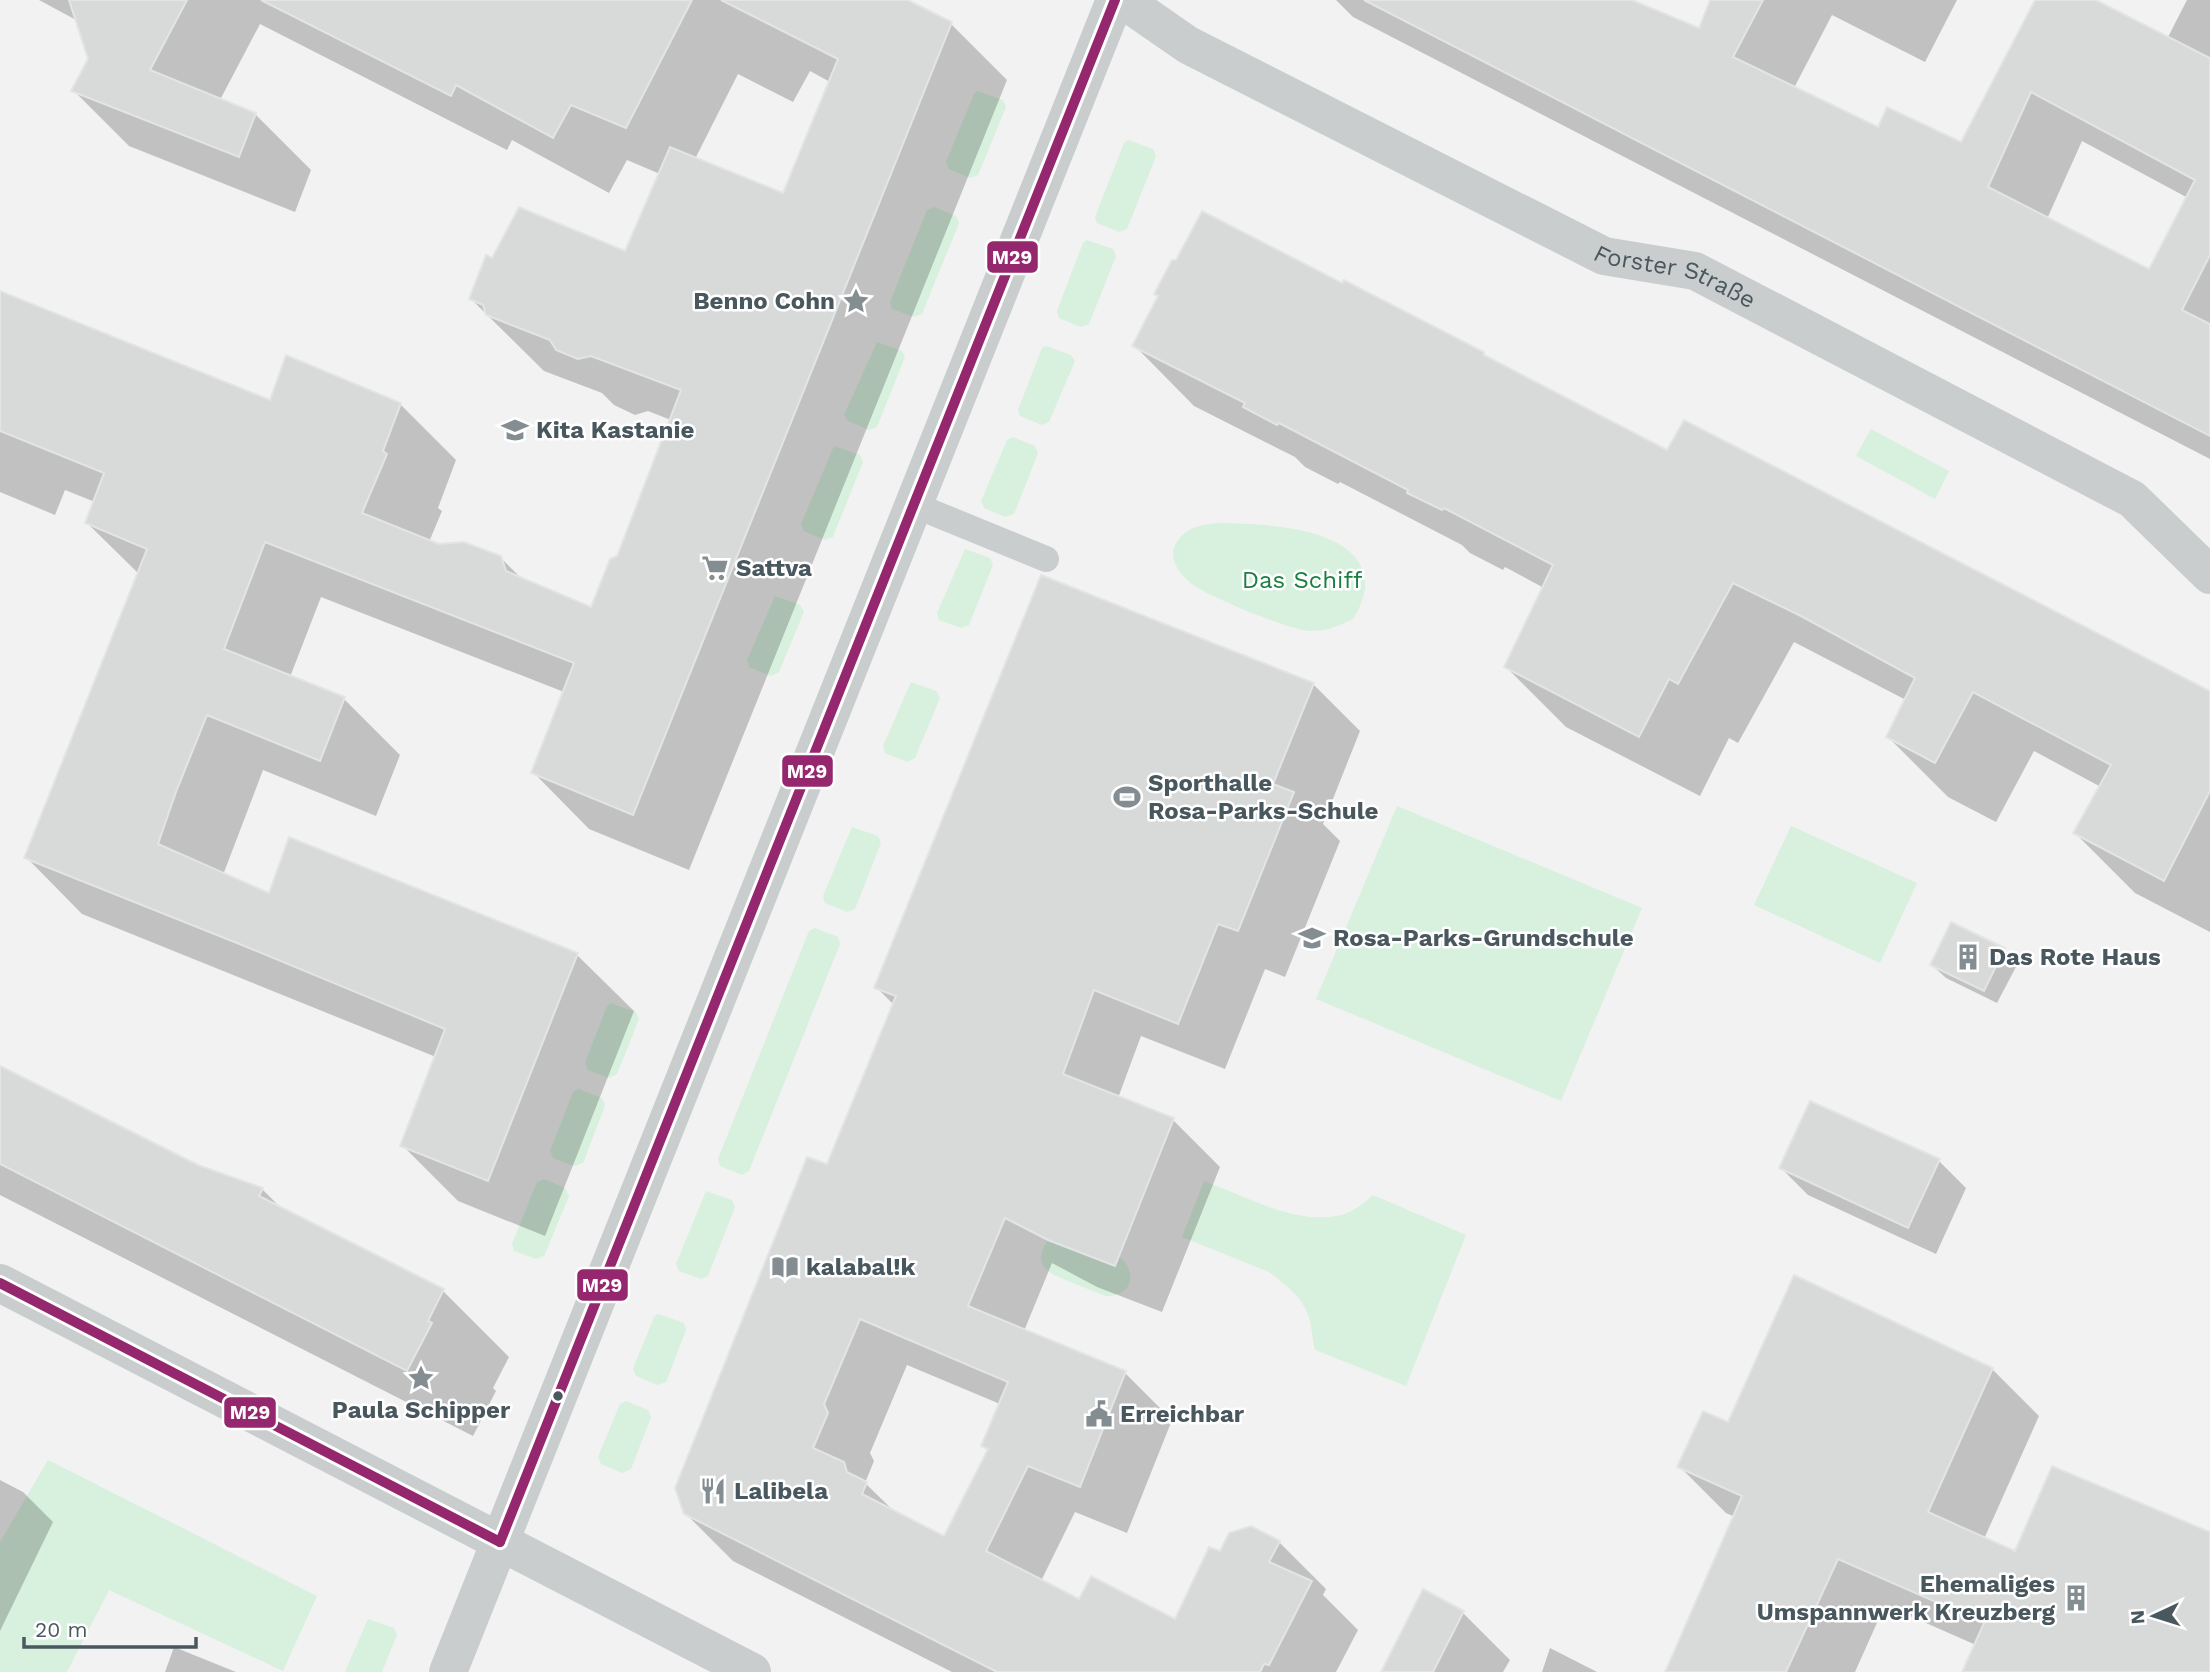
<svg xmlns="http://www.w3.org/2000/svg" width="2210" height="1672" font-family="'Work Sans',sans-serif">
<style>
.green{fill:#d8f0de}
.shadow{fill:#0003;fill-rule:evenodd}
.building{fill:#d8dada;stroke:#e3e4e5;stroke-width:2;fill-rule:evenodd}
.lines{fill:none;stroke-linecap:round;stroke-linejoin:round}
.lane{stroke:#c9cdce;stroke-width:26}
.street{stroke:#c9cdce;stroke-width:38}
.bus-1-casing{stroke:#fff;stroke-width:16}
.bus-1{stroke:#95276e;stroke-width:10}
.bus-dot{fill:#49575e;stroke:#fff;stroke-width:2.5}
.labels{text-anchor:middle;dominant-baseline:central;stroke-width:5;stroke-linejoin:round;paint-order:stroke}
.street-label{font-size:24px;fill:#49575e;stroke:#fff}
.poi-label{font-size:24px;font-weight:bold;fill:#49575e;stroke:#fff;text-anchor:start}
.park-label{font-size:24px;fill:#1b7f41;stroke:#fff}
.line-badge{stroke:#fff;stroke-width:2.5}
.badge-label{font-size:19px;text-anchor:middle;font-weight:bold;fill:#fff}
</style>
<rect width="100%" height="100%" fill="#f2f2f2"/>
<!-- green -->
<g class="green">
<polygon points="977,91 1003,100 1006,107 978,175 970,178 949,169 946,162 974,94"/>
<polygon points="1128,140 1153,149 1156,156 1127,229 1119,232 1097,223 1095,217 1124,143"/>
<polygon points="934,207 956,216 959,223 922,314 914,317 892,309 890,302 927,210"/>
<polygon points="1087,240 1113,249 1116,256 1089,324 1081,327 1059,318 1057,311 1083,243"/>
<polygon points="877,342 902,351 905,357 877,427 869,430 848,421 844,415"/>
<polygon points="1046,346 1071,355 1075,361 1049,422 1042,425 1020,416 1018,410 1042,348"/>
<polygon points="1871,429 1949,471 1935,499 1856,456"/>
<polygon points="1013,437 1035,446 1038,453 1014,514 1005,517 984,508 981,501 1007,440"/>
<polygon points="834,446 860,455 863,462 833,537 825,540 804,531 801,524"/>
<path d="M 1218,523 C 1260,524 1369,525 1365,588 C 1364,598 1359,609 1354,618 C 1339,626 1325,632 1308,631 C 1290,630 1207,596 1192,584 C 1180,575 1167,558 1176,543 C 1186,527 1200,525 1218,523 Z"/>
<polygon points="965,549 990,558 993,565 969,625 961,628 939,620 937,613"/>
<polygon points="775,596 800,605 804,612 779,672 771,676 749,667 747,660"/>
<polygon points="911,682 936,691 940,698 915,758 907,762 885,753 883,746"/>
<polygon points="1397,806 1642,908 1561,1101 1316,999"/>
<polygon points="1791,826 1917,883 1880,963 1754,905"/>
<polygon points="852,827 878,836 881,843 855,909 847,912 825,903 823,896"/>
<polygon points="815,928 838,937 840,944 749,1171 742,1175 720,1166 718,1159 809,931"/>
<polygon points="611,1003 636,1012 639,1019 617,1074 609,1078 588,1070 585,1063 607,1006"/>
<polygon points="579,1089 602,1098 605,1106 583,1163 574,1166 553,1158 550,1151 573,1092"/>
<polygon points="544,1179 565,1188 569,1196 544,1256 536,1259 514,1251 512,1244 537,1182"/>
<path d="M 1204,1181 C 1243,1195 1294,1224 1336,1216 C 1351,1214 1363,1204 1373,1195 L 1466,1235 L 1406,1386 L 1315,1350 C 1312,1339 1312,1323 1307,1312 C 1300,1295 1283,1283 1269,1272 L 1182,1237 Z"/>
<polygon points="706,1191 732,1200 735,1207 708,1276 701,1279 679,1271 676,1264"/>
<path d="M 1048,1240 L 1115,1266 L 1119,1256 C 1138,1272 1133,1296 1106,1296 C 1093,1291 1080,1286 1068,1281 C 1046,1272 1032,1265 1048,1240 Z"/>
<polygon points="658,1314 684,1323 686,1330 666,1382 657,1385 636,1376 633,1369 654,1317"/>
<polygon points="626,1401 648,1410 651,1417 631,1469 622,1473 601,1464 598,1457 620,1404"/>
<polygon points="48,1460 317,1596 283,1671 109,1590 67,1672 0,1672 0,1542"/>
<polygon points="368,1619 394,1628 397,1635 382,1672 345,1672"/>
</g>
<!-- shadow -->
<g class="shadow">
<path d="M 39,0 L 905,0 L 950,23 L 1007,80 L 689,870 L 589,829 L 533,772 L 564,692 L 321,597 L 290,677 L 344,699 L 400,755 L 376,816 L 263,770 L 223,875 L 270,896 L 290,839 L 577,955 L 634,1011 L 545,1236 L 458,1201 L 402,1145 L 436,1057 L 82,914 L 26,857 L 139,574 L 87,523 L 95,502 L 65,490 L 55,515 L 0,492 L 0,293 L 271,402 L 400,404 L 456,460 L 438,508 L 442,511 L 429,542 L 500,557 L 522,579 L 592,609 L 618,557 L 671,420 L 648,411 L 635,415 L 614,405 L 602,393 L 544,371 L 471,299 L 492,260 L 626,253 L 660,174 L 627,160 L 609,193 L 512,140 L 507,150 L 260,24 L 220,100 L 255,114 L 311,170 L 295,212 L 129,146 L 73,90 L 90,59 L 78,21 ZM 810,71 L 830,82 L 784,196 L 695,159 L 738,74 L 793,102 Z"/>
<path d="M 1336,0 L 1627,0 L 1700,30 L 1712,0 L 1957,0 L 1925,62 L 1832,15 L 1794,88 L 1879,130 L 1961,145 L 2037,0 L 2092,0 L 2167,39 L 2187,0 L 2210,0 L 2210,459 L 1353,17 ZM 2082,141 L 2188,198 L 2150,271 L 2047,219 Z"/>
<polygon points="1343,286 1483,353 1490,360 1668,452 2210,693 2210,932 2135,893 2075,833 2101,787 2034,751 1996,822 1948,797 1888,737 1906,700 1794,642 1738,743 1729,738 1700,796 1566,727 1506,667 1544,588 1505,567 1503,570 1470,553 1462,545 1340,482 1338,484 1305,467 1295,457 1194,406 1134,345"/>
<path d="M 1313,684 L 1360,731 L 1323,824 L 1340,841 L 1285,977 L 1265,969 L 1225,1069 L 1141,1036 L 1118,1098 L 1173,1120 L 1220,1167 L 1162,1312 L 1097,1287 L 1052,1263 L 1024,1331 L 1125,1373 L 1172,1420 L 1127,1533 L 1075,1512 L 1041,1581 L 1080,1601 L 1176,1622 L 1221,1553 L 1279,1542 L 1326,1589 L 1323,1595 L 1358,1630 L 1336,1672 L 952,1672 L 733,1561 L 685,1513 L 894,1005 L 876,987 ZM 907,1365 L 1000,1404 L 983,1446 L 989,1452 L 945,1538 L 897,1514 L 865,1483 L 874,1461 L 870,1453 Z"/>
<polygon points="1952,924 2004,950 2018,963 1997,1003 1946,978 1932,965"/>
<polygon points="0,1067 197,1166 262,1189 281,1208 443,1291 509,1357 493,1388 496,1391 473,1436 0,1195"/>
<polygon points="1939,1161 1966,1188 1936,1254 1808,1195 1781,1168"/>
<polygon points="1992,1369 2039,1416 1984,1539 2016,1553 2210,1534 2210,1672 1964,1672 1976,1645 1885,1605 1855,1672 1666,1672 1735,1517 1726,1513 1679,1466 1729,1424"/>
<polygon points="0,1480 23,1492 53,1522 0,1631"/>
<polygon points="1463,1613 1510,1660 1503,1672 1383,1672"/>
<polygon points="174,1647 236,1672 165,1672"/>
<polygon points="1550,1648 1597,1672 1542,1672"/>
</g>
<!-- building -->
<g class="building">
<polygon points="69,0 187,0 150,70 256,113 239,157 71,91 88,59"/>
<polygon points="261,0 692,0 626,128 571,105 553,138 456,85 451,96"/>
<polygon points="721,0 908,0 952,22 633,815 531,773 574,663 265,542 224,649 345,697 320,761 207,715 176,792 158,844 269,893 289,837 578,953 488,1181 400,1146 445,1029 242,945 24,858 147,549 85,523 104,473 0,431 0,291 270,400 286,355 401,403 383,451 387,454 362,513 439,544 464,542 501,556 506,571 591,607 610,559 617,556 681,390 591,356 578,359 556,350 550,340 486,315 483,305 469,299 486,255 492,258 519,207 625,251 670,147 783,193 838,59"/>
<path d="M 1364,0 L 1632,0 L 1699,28 L 1710,0 L 1763,0 L 1733,57 L 1878,127 L 1887,107 L 1961,142 L 2035,0 L 2096,0 L 2210,58 L 2210,255 L 2182,310 L 2210,324 L 2210,436 ZM 2031,92 L 2195,180 L 2149,269 L 1988,187 Z"/>
<polygon points="1202,211 1342,283 1344,280 1484,352 1484,355 1667,450 1684,420 2210,691 2210,791 2164,881 2073,833 2111,765 1973,692 1935,763 1886,737 1915,678 1801,616 1733,583 1678,684 1669,679 1639,737 1504,667 1553,565 1444,508 1442,510 1407,493 1408,490 1279,423 1277,425 1243,407 1245,403 1132,346 1158,296 1154,294 1172,260 1176,260"/>
<path d="M 1041,575 L 1314,683 L 1273,784 L 1294,792 L 1238,931 L 1218,924 L 1178,1024 L 1094,990 L 1063,1074 L 1174,1118 L 1115,1266 L 1048,1240 L 1005,1218 L 968,1306 L 1126,1371 L 1080,1487 L 1028,1466 L 986,1551 L 1079,1599 L 1091,1576 L 1175,1619 L 1209,1547 L 1220,1551 L 1229,1533 L 1251,1526 L 1280,1541 L 1269,1562 L 1312,1581 L 1269,1665 L 1264,1664 L 1260,1672 L 997,1672 L 684,1514 L 675,1488 L 807,1157 L 827,1164 L 896,996 L 874,988 ZM 860,1319 L 1008,1382 L 981,1446 L 988,1449 L 944,1536 L 862,1494 L 867,1482 L 847,1472 L 844,1462 L 813,1448 L 828,1413 L 824,1404 Z"/>
<polygon points="1951,922 2005,948 1984,991 1930,965"/>
<polygon points="0,1066 198,1165 263,1188 259,1196 444,1289 428,1321 432,1323 407,1371 0,1164"/>
<polygon points="1810,1101 1940,1159 1908,1228 1779,1168"/>
<polygon points="1794,1275 1993,1368 1928,1512 2015,1551 2052,1466 2210,1532 2210,1672 1962,1672 1984,1623 1838,1559 1786,1672 1665,1672 1742,1496 1677,1467 1703,1411 1728,1422"/>
<polygon points="1423,1589 1464,1611 1433,1672 1381,1672"/>
</g>
<g class="lines">
<!-- lane -->
<polyline class="lane" points="914,505 1046,559"/>
<!-- street -->
<g class="street">
<path id="s1" d="M 1123,0 L 1188,45 L 1604,256 L 1695,271 L 2132,499 L 2210,575"/>
<polyline points="0,1283 752,1672"/>
<polyline points="448,1672 1115,0"/>
</g>
<!-- bus-1 casing -->
<g class="bus-1-casing">
<g id="bus-1">
<polyline points="0,1283 500,1542"/>
<polyline points="500,1542 1115,0"/>
</g>
</g>
<!-- bus-1 -->
<use href="#bus-1" class="bus-1"/>
</g>
<!-- icons -->
<defs>
<g id="sight-bare" transform="scale(2.1)"><path d="M0-6L1.8-2.2L6-1.7L2.9 1.2L3.7 5.4L0 3.3L-3.7 5.4L-2.9 1.2L-6-1.7L-1.8-2.2Z" fill="#848d92" stroke="#fff" stroke-width="2.5" paint-order="stroke"/></g>
<g id="school-bare" transform="scale(2.1)"><path d="M0-5L7-2L0 1L-7-2ZM-4 1L0 2.5L4 1V4Q0 6-4 4Z" fill="#848d92" stroke="#fff" stroke-width="2.5" paint-order="stroke"/></g>
<g id="supermarket-bare" transform="scale(2.1)"><path d="M-6-5.5h2.5l.6 2H6L4.5 2H-2.5L-4.4-4H-6ZM-1.5 3.2a1.3 1.3 0 1 0 .1 0ZM3 3.2a1.3 1.3 0 1 0 .1 0Z" fill="#848d92" stroke="#fff" stroke-width="2.5" paint-order="stroke"/></g>
<g id="stadium-bare" transform="scale(2.1)"><path d="M0-5a6.5 5 0 1 0 0 10a6.5 5 0 1 0 0-10ZM-3.5-1.8h7v3.6h-7Z" fill="#848d92" stroke="#fff" stroke-width="2.5" paint-order="stroke"/></g>
<g id="building-bare" transform="scale(2.1)"><path d="M-4-6H4V6H1V3H-1V6H-4ZM-2.5-4.3h1.7v1.8h-1.7ZM.8-4.3h1.7v1.8H.8ZM-2.5-1h1.7V.8h-1.7ZM.8-1h1.7V.8H.8Z" fill="#848d92" stroke="#fff" stroke-width="2.5" paint-order="stroke"/></g>
<g id="library-bare" transform="scale(2.1)"><path d="M-6-4Q-3-5.5-.7-3.5V5Q-3 3-6 4ZM6-4Q3-5.5 .7-3.5V5Q3 3 6 4Z" fill="#848d92" stroke="#fff" stroke-width="2.5" paint-order="stroke"/></g>
<g id="civic-bare" transform="scale(2.1)"><path d="M-.6-6.5H3V-4.5H.6V-3L4-1V1h2V6H-6V1h2V-1L-.6-3ZM-1.2 2.5V6h2.4V2.5Z" fill="#848d92" stroke="#fff" stroke-width="2.5" paint-order="stroke"/></g>
<g id="restaurant-bare" transform="scale(2.1)"><path d="M-5-6h1v4h1v-4h1v4h1v-4h1v5L-1.5 .5V6h-2V.5L-5-1ZM5-6V6H3V1.5H1.5Q1.5-4 5-6Z" fill="#848d92" stroke="#fff" stroke-width="2.5" paint-order="stroke"/></g>
</defs>
<g fill-rule="evenodd">
<use href="#sight-bare" x="856" y="301"/>
<use href="#school-bare" x="515" y="430"/>
<use href="#supermarket-bare" x="715" y="568"/>
<use href="#stadium-bare" x="1127" y="797"/>
<use href="#school-bare" x="1312" y="938"/>
<use href="#building-bare" x="1968" y="957"/>
<use href="#library-bare" x="785" y="1267"/>
<use href="#sight-bare" x="421" y="1378"/>
<use href="#civic-bare" x="1099" y="1414"/>
<use href="#restaurant-bare" x="713" y="1491"/>
<use href="#building-bare" x="2076" y="1598"/>
</g>
<!-- markers -->
<circle class="bus-dot" cx="558" cy="1396" r="6"/>
<g class="labels">
<!-- street labels -->
<g class="street-label">
<text stroke="none"><textPath href="#s1" startOffset="620">Forster Straße</textPath></text>
</g>
<!-- poi labels -->
<g class="poi-label">
<text x="835" y="301" text-anchor="end">Benno Cohn</text>
<text x="536" y="430">Kita Kastanie</text>
<text x="736" y="568">Sattva</text>
<text x="1148" y="783">Sporthalle<tspan x="1148" dy="28">Rosa-Parks-Schule</tspan></text>
<text x="1333" y="938">Rosa-Parks-Grundschule</text>
<text x="1989" y="957">Das Rote Haus</text>
<text x="806" y="1267">kalabal!k</text>
<text x="421" y="1410" text-anchor="middle">Paula Schipper</text>
<text x="1120" y="1414">Erreichbar</text>
<text x="734" y="1491">Lalibela</text>
<text x="2055" y="1584" text-anchor="end">Ehemaliges<tspan x="2055" dy="28">Umspannwerk Kreuzberg</tspan></text>
</g>
<!-- park labels -->
<g class="park-label">
<text x="1302" y="580">Das Schiff</text>
</g>
</g>
<g class="line-badge">
<rect x="986" y="240" width="53" height="34" rx="7" fill="#95276e"/>
<rect x="781" y="754" width="53" height="34" rx="7" fill="#95276e"/>
<rect x="576" y="1268" width="53" height="34" rx="7" fill="#95276e"/>
<rect x="223" y="1396" width="54" height="33" rx="7" fill="#95276e"/>
</g>
<g class="badge-label">
<text x="1012" y="264">M29</text>
<text x="807" y="778">M29</text>
<text x="602" y="1292">M29</text>
<text x="250" y="1419">M29</text>
</g>
<!-- north arrow -->
<g transform="translate(2154 1616) rotate(266)" stroke="#ffffff" stroke-width="5" paint-order="stroke">
<path d="M0-5L12 26L0 18L-12 26Z" fill="#49575e"/>
<text y="-10" font-size="19" font-weight="bold" text-anchor="middle" fill="#49575e">N</text>
</g>
<!-- scale -->
<path d="M24 1637v10h172v-10" fill="none" stroke="#49575e" stroke-width="3.5"/>
<text x="35" y="1637" font-size="21" fill="#49575e" stroke="#ffffff" stroke-width="5" paint-order="stroke">20 m</text>
</svg>
